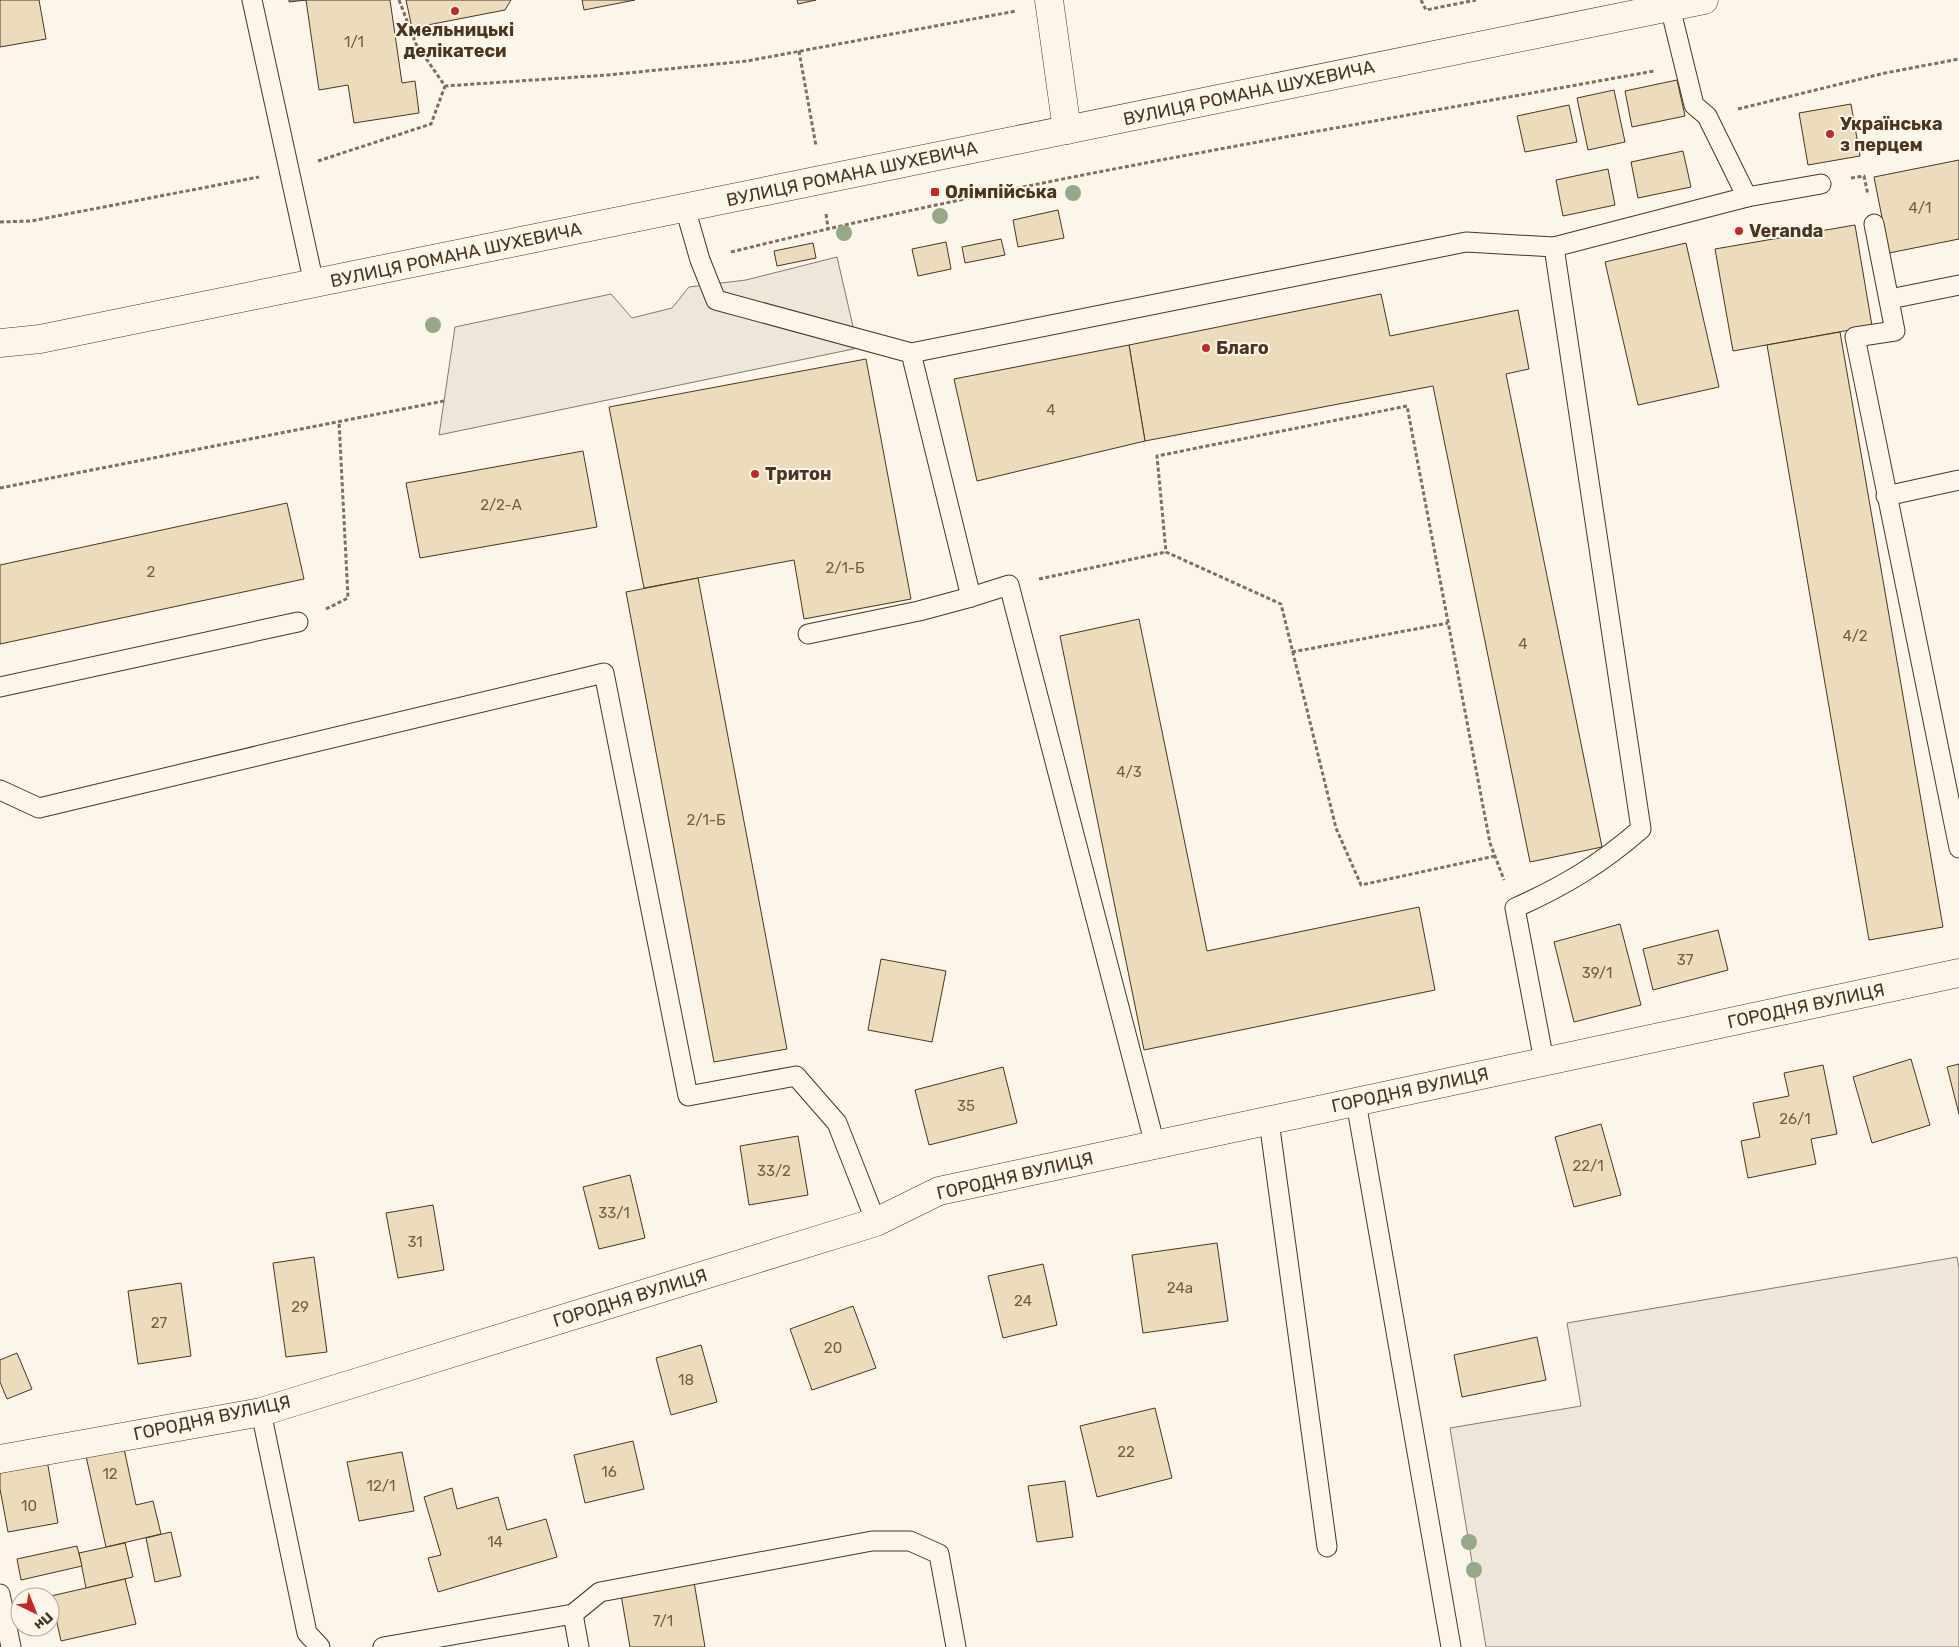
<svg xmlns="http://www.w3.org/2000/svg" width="1959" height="1647" font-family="Rubik,sans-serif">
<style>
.green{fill:#ede6d9;stroke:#887966}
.parking{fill:#ede7d9;stroke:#887966}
.building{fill:#ecdcbc;stroke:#4a3520}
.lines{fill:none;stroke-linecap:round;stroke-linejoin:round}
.service-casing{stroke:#4a3520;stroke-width:21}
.minor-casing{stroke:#4a3520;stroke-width:29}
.secondary-casing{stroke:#4a3520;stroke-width:29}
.path{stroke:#7f6f5c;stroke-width:3;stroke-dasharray:4 2.5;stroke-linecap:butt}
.service{stroke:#fbf6e9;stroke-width:19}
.minor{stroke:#fbf6e9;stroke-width:28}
.secondary{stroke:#fbf6e9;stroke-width:28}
.tree{fill:#96a887}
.poi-dot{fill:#c62828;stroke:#fbf6e9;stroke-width:2}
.labels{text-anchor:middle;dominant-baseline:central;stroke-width:4;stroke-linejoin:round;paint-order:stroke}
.number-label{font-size:15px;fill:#725f47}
.poi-label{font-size:18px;font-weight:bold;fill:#4a3520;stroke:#fbf6e9;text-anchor:start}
.street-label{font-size:18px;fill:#4a3520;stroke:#fbf6e9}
</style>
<rect width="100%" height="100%" fill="#fbf6e9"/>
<!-- green -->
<polygon class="green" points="1957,1257 1959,1268 1959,1647 1486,1647 1450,1428 1581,1406 1567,1323"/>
<!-- parking -->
<polygon class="parking" points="837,257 858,348 439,435 455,327 611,294 632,318 672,308 689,287 746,280"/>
<!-- building -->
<g class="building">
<polygon points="0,0 39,0 46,39 0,47"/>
<polygon points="289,0 390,0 402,83 415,81 419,113 354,123 348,85 319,90 306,0 289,2"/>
<polygon points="406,0 511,0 505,10 412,28"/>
<polygon points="582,0 635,0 584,10"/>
<polygon points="797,0 816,0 798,4"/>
<polygon points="1677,80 1685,116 1632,127 1625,91"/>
<polygon points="1614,90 1625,142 1588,150 1577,98"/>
<polygon points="1851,104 1860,156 1808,165 1799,113"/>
<polygon points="1569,105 1577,142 1525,152 1517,116"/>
<polygon points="1683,151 1691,187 1638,198 1631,162"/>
<polygon points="1959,160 1959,239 1889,253 1874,177"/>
<polygon points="1608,169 1615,205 1563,216 1556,180"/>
<polygon points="1058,210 1064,238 1018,247 1013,220"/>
<polygon points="1855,225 1872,326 1733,351 1715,249"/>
<polygon points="1001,239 1005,255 965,263 962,247"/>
<polygon points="946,242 951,269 918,276 912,249"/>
<polygon points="813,243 816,258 777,266 774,251"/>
<polygon points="1686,243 1719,387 1638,405 1605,262"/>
<polygon points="1381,294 1390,336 1518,310 1529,369 1506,374 1602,847 1530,862 1433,386 1145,441 1129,345"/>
<polygon points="1840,332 1943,927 1869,940 1767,345"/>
<polygon points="1129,345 1145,441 977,481 954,379"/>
<polygon points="866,359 911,599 804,619 794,560 644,588 609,407"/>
<polygon points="583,451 597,527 420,558 406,483"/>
<polygon points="287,503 304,579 0,644 0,565"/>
<polygon points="698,578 787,1049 714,1062 626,592"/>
<polygon points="1139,619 1207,951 1419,907 1435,990 1144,1050 1060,636"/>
<polygon points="1620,924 1641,1005 1574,1022 1554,942"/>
<polygon points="1718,930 1728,970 1653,990 1643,949"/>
<polygon points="881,959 946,971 932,1042 868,1030"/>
<polygon points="1911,1059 1930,1125 1872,1143 1853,1077"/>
<polygon points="1959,1064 1959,1114 1947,1067"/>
<polygon points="1823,1065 1837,1134 1811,1139 1816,1164 1748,1178 1741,1141 1760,1137 1753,1103 1789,1096 1784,1073"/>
<polygon points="1003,1067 1017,1123 929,1145 915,1090"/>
<polygon points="1601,1124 1621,1195 1574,1207 1555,1137"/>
<polygon points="798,1136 808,1195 749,1205 740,1146"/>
<polygon points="630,1175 645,1238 599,1249 583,1187"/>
<polygon points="433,1205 444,1270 398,1278 386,1213"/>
<polygon points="1217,1243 1228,1321 1143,1333 1132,1255"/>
<polygon points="314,1257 327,1352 286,1357 273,1263"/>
<polygon points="1043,1264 1057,1325 1003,1338 988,1276"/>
<polygon points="181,1283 191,1356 138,1364 128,1291"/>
<polygon points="853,1306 876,1368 812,1390 790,1329"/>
<polygon points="1537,1337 1546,1380 1462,1397 1454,1355"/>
<polygon points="701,1345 717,1402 671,1415 656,1358"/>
<polygon points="17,1353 32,1389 7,1399 0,1382 0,1360"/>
<polygon points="1155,1408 1172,1478 1097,1497 1080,1426"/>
<polygon points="122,1439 136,1505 153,1501 161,1534 106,1547 84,1447"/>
<polygon points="633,1441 644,1489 585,1503 574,1455"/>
<polygon points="402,1452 414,1511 359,1521 347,1462"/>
<polygon points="46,1454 58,1523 8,1532 0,1489 0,1463"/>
<polygon points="1065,1481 1073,1537 1037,1542 1028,1486"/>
<polygon points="452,1488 457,1509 498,1497 507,1530 546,1519 557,1557 438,1592 428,1558 441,1555 424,1497"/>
<polygon points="171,1532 181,1576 155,1582 146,1538"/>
<polygon points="125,1543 133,1577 86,1588 79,1553"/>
<polygon points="77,1546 82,1566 21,1580 17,1559"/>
<polygon points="125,1579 136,1624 61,1641 51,1596"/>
<polygon points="694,1582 705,1647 630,1647 621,1595"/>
</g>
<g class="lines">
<!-- service casing -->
<g class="service-casing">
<g id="service">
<polyline points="252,0 314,284"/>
<polyline points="1670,7 1694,105 1707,116 1747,197"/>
<polyline points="685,208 700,260 716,300 911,353 1466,242 1554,247 1747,197 1821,184"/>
<polyline points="1874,224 1895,331 1855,337 1959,848"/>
<polyline points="1890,299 1959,285"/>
<polyline points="911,353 971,597 1009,585 1155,1145"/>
<polyline points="1886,496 1959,480"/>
<polyline points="808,634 919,611 971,597"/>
<polyline points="0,687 298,622"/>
<polyline points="0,790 39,808 604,673 688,1096 796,1076 837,1123 876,1222"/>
<path d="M 1544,1061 L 1515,908 C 1564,886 1601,864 1641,829 L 1554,247"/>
<polyline points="1356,1102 1451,1647"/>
<polyline points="1269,1121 1327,1547"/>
<polyline points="261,1412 307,1633 320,1647"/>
<polyline points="0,1594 11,1647"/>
<polyline points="573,1614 600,1592 872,1541 910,1541 939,1554 956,1647"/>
<polyline points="383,1647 573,1614 579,1647"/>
</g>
</g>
<!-- minor casing -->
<g class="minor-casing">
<g id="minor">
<polyline points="1049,0 1067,130"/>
<polyline points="0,1459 261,1412 876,1222 939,1191 1959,973"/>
</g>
</g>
<!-- secondary casing -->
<g class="secondary-casing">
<polyline id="secondary" points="0,343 40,339 1704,0"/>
</g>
<!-- path -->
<g class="path">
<polyline points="399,0 416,44 445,86 608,75 747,61 1016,11"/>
<polyline points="1421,0 1426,10 1476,0"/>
<polyline points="799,51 816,146"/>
<polyline points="1738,109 1885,73 1959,59"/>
<polyline points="318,161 431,124 445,86"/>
<polyline points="1851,178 1864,176 1868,195"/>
<polyline points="826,214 828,228"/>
<polyline points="0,222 31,221 259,177"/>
<path d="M 731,252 C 1035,177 1346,127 1654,71"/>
<polyline points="0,488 444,401"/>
<polyline points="1039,579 1166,552"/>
<polyline points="326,609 348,598 339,421"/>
<polyline points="1292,652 1448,623"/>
<polyline points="1495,856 1361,885 1336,828 1281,604 1166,552 1157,456 1407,406 1490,843 1504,880"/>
</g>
<!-- service -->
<use href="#service" class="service"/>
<!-- minor -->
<use href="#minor" class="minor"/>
<!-- secondary -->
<use href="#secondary" class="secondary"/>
</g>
<!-- trees -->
<g class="tree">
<circle cx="1073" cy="193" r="8"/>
<circle cx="940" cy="216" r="8"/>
<circle cx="844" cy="233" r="8"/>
<circle cx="433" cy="325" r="8"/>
<circle cx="1469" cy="1542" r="8"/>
<circle cx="1474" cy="1570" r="8"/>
</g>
<!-- markers -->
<g class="poi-dot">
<circle cx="455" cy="11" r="5"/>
<circle cx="1830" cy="134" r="5"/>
<rect x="930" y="187" width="10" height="10" rx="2.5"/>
<circle cx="1739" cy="231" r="5"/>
<circle cx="1206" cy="348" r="5"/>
<circle cx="755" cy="474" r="5"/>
</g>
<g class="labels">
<!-- number labels -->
<g class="number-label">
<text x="354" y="42">1/1</text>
<text x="1920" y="208">4/1</text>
<text x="1051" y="410">4</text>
<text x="501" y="505">2/2-А</text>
<text x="845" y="568">2/1-Б</text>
<text x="151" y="572">2</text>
<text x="1855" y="636">4/2</text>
<text x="1523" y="644">4</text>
<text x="1129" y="772">4/3</text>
<text x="706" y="820">2/1-Б</text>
<text x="1685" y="960">37</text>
<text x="1597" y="973">39/1</text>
<text x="966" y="1106">35</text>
<text x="1795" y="1119">26/1</text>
<text x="1588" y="1166">22/1</text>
<text x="774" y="1171">33/2</text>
<text x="614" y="1213">33/1</text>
<text x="415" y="1242">31</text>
<text x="1180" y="1288">24а</text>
<text x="1023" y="1301">24</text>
<text x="300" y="1307">29</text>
<text x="159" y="1323">27</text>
<text x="833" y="1348">20</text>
<text x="686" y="1380">18</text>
<text x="1126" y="1452">22</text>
<text x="609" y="1472">16</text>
<text x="110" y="1474">12</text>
<text x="381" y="1486">12/1</text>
<text x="29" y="1506">10</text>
<text x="495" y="1542">14</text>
<text x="663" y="1621">7/1</text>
</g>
<!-- poi labels -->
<g class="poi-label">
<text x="455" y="30" text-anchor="middle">Хмельницькі<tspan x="455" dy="21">делікатеси</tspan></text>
<text x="1840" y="124">Українська<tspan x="1840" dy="21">з перцем</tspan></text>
<text x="945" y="192">Олiмпiйська</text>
<text x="1749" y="231">Veranda</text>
<text x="1216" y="348">Благо</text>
<text x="765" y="474">Тритон</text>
</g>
<!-- street labels -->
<g class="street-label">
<text transform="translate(1249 93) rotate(-12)">ВУЛИЦЯ РОМАНА ШУХЕВИЧА</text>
<text transform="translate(852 174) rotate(-12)">ВУЛИЦЯ РОМАНА ШУХЕВИЧА</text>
<text transform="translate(456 255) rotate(-12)">ВУЛИЦЯ РОМАНА ШУХЕВИЧА</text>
<text transform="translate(1806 1006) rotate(-12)">ГОРОДНЯ ВУЛИЦЯ</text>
<text transform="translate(1410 1090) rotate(-12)">ГОРОДНЯ ВУЛИЦЯ</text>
<text transform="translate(1015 1176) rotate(-13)">ГОРОДНЯ ВУЛИЦЯ</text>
<text transform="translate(630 1298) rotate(-17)">ГОРОДНЯ ВУЛИЦЯ</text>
<text transform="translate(212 1418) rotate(-12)">ГОРОДНЯ ВУЛИЦЯ</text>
</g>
</g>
<!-- north arrow -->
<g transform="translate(35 1612) rotate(137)"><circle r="24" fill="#fbf6e9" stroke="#b4a999"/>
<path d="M0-4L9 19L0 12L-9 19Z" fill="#c62828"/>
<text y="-8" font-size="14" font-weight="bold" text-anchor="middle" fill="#4a3520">Пн</text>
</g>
</svg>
